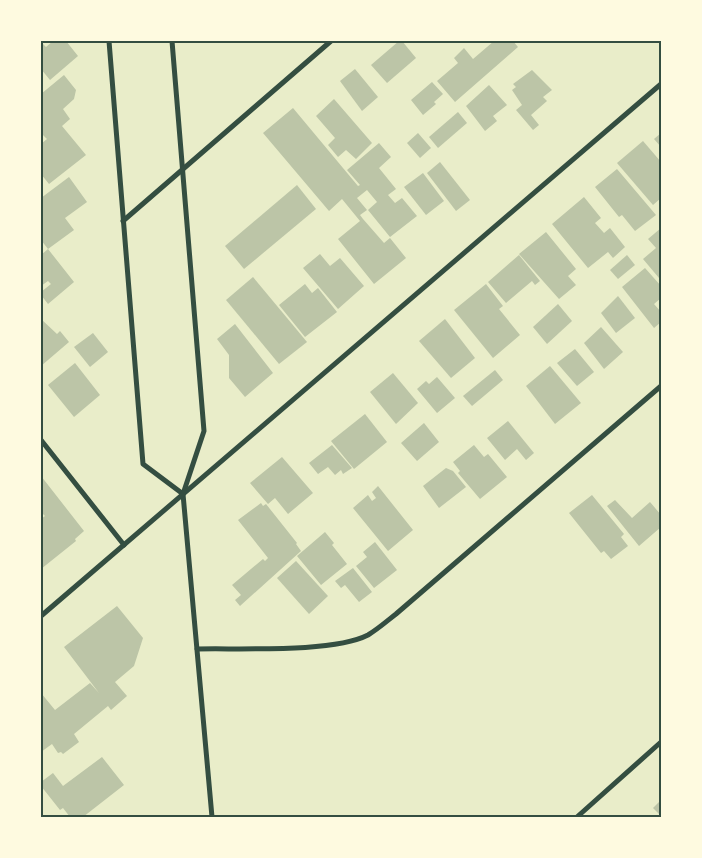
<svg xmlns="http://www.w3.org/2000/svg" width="702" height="858" font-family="'Asap Condensed',sans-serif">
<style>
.building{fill:#bcc5a7}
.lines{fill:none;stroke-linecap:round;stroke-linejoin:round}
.minor{stroke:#344e41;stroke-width:5}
.neatline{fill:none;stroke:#344e41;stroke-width:2}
</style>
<rect width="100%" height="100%" fill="#e9edc9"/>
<!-- building -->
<g class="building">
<polygon points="53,41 66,41 78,56 50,80 41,69 41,46 43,44 46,47"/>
<polygon points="399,41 402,41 416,58 387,83 371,65"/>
<polygon points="494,41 513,41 518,47 455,102 437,81 458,63 454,58 464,48 473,59"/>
<polygon points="355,69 378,97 362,111 340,81"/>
<polygon points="532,70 552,90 543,97 547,101 531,115 539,125 533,130 516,110 522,105 512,90 516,87 513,84"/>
<polygon points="64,75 76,90 74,99 63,109 70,119 62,126 86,155 49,184 41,174 41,144 47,139 41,133 41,94"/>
<polygon points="432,82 443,94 434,102 436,104 423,115 411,100"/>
<polygon points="489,85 507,105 493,116 497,121 485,131 466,106"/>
<polygon points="334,99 372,143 356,159 346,150 338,157 328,145 335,138 316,116"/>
<polygon points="293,108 358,186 360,185 347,170 379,143 391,157 379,168 396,189 388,195 395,203 402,198 417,216 390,237 368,210 377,202 367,190 357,198 367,210 360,215 363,219 384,243 390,238 406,258 374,284 338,239 360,221 342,199 329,211 263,133"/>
<polygon points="458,112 467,123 438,148 429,137"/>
<polygon points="418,133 431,148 420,158 407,143"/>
<polygon points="661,133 661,147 654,139"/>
<polygon points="643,141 661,162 661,198 653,205 617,163"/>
<polygon points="440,162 470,200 456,211 427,173"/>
<polygon points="617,169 656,215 635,231 622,215 619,217 595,187"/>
<polygon points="423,173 444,201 426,215 404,187"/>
<polygon points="69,177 87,202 65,218 74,230 48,249 41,240 41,198"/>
<polygon points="297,185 316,209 244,269 225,246"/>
<polygon points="584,197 601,218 595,223 604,233 610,228 625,247 613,258 608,252 588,268 552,224"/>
<polygon points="661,228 661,276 659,278 643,259 656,248 648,239"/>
<polygon points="546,232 576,269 568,276 576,285 559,299 519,254"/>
<polygon points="48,249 74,282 48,304 41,295 41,292 51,284 48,281 41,286 41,255"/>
<polygon points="320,254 330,266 340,258 364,286 338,309 303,268"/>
<polygon points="519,255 540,281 535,285 532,281 506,303 488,282"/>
<polygon points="627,255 635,265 618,279 610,270"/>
<polygon points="645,268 661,286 661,298 654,304 661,312 661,322 654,328 622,287"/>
<polygon points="253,277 307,342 279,364 226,300"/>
<polygon points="305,284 312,293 318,288 337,312 305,337 279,305"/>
<polygon points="486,284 503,306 499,309 520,335 493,358 454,310"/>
<polygon points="618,296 635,318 616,333 601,313"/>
<polygon points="558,304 572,321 547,344 533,327"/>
<polygon points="41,319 57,334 60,331 69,342 41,366"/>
<polygon points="445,319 475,358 451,378 419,341"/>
<polygon points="235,324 273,373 245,397 229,378 229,355 217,339"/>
<polygon points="601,327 623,352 604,369 584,343"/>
<polygon points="93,333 108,352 90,367 74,347"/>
<polygon points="575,349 594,372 577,386 557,363"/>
<polygon points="75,363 100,395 74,417 48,385"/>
<polygon points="550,366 581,403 555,424 526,386"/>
<polygon points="495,370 503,380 472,406 463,396"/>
<polygon points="393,373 418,403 396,424 370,392"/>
<polygon points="437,377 455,398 437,413 417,389 426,381 429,384"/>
<polygon points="365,414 387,442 354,469 331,441"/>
<polygon points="508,421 534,453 526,460 517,449 505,460 487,438"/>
<polygon points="424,423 439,442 417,461 401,443"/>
<polygon points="332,445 352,468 343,474 341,470 335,475 328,467 318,474 309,463"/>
<polygon points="474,445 484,457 488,454 507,477 480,499 458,473 460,471 453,462"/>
<polygon points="282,457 313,493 288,514 275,498 268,504 250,483"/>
<polygon points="446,468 453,471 466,487 439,508 423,486"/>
<polygon points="41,476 84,531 75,539 76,541 41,569 41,519 45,516 41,512"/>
<polygon points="378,486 413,530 388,551 353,508 368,495 372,501 376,498 372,492"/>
<polygon points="592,495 624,534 621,537 628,546 611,559 604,551 601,553 569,513"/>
<polygon points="615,500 632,518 650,502 661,515 661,527 639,546 607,506"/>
<polygon points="261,503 263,506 266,504 297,543 296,544 301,551 240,606 235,600 241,595 232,585 263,559 265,561 268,558 238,520"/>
<polygon points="325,532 334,543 332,545 347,564 321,585 297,556"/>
<polygon points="375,542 397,570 374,588 356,566 367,557 363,552"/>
<polygon points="296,561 328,596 309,614 277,578"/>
<polygon points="353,568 372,592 359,602 345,585 341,588 335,581"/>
<polygon points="117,606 143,638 134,666 115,682 127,696 111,710 108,706 74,734 79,742 63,754 61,752 58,753 52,744 41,752 41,693 55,710 90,683 99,693 64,647"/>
<polygon points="102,757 124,785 83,817 70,817 63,808 60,810 41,786 41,782 53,773 63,786"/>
<polygon points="661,800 661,816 653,808"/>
</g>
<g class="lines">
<!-- minor -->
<g class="minor">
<polyline points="109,41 143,464 183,494"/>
<polyline points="172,41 204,431 183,494 212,817"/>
<polyline points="123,221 331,41"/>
<polyline points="41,440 124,545"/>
<polyline points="41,616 661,84"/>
<path d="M 197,649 C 240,648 333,653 368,635 C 378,629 387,621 396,614 L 661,386"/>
<polyline points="577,817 661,742"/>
</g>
</g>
<!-- border -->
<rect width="702" height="858" fill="none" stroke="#fefae0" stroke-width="85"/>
<rect x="42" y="42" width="618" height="774" class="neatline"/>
</svg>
